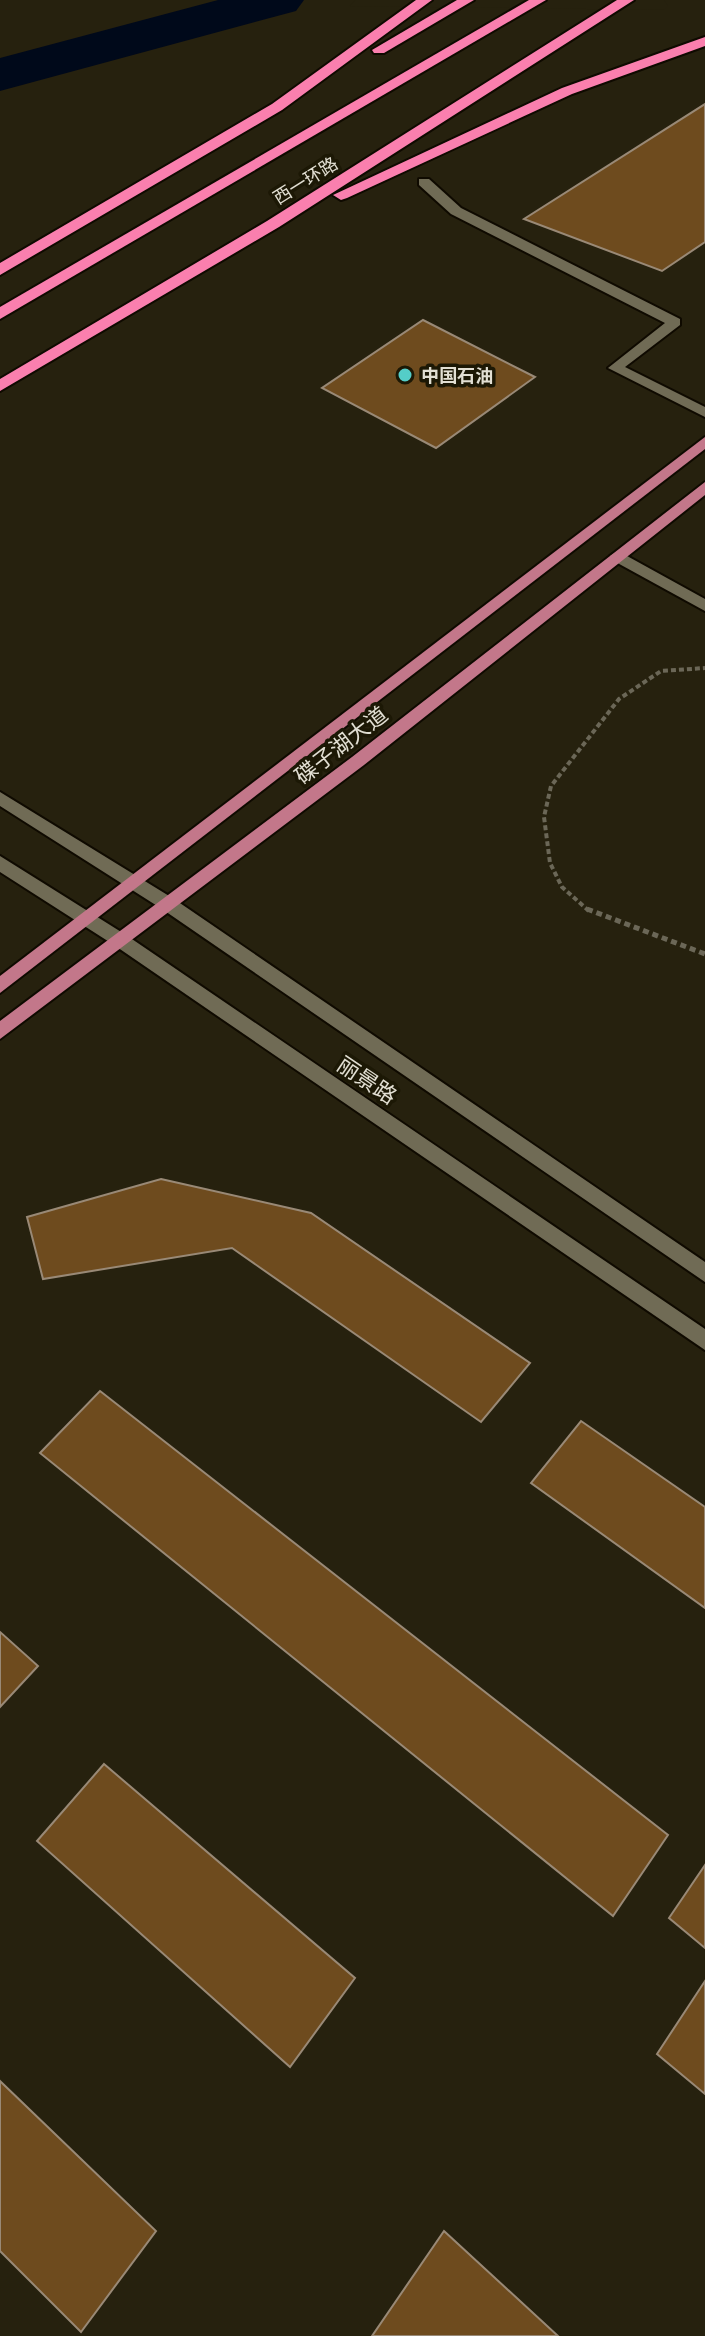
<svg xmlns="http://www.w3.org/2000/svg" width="705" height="2336" font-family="Manrope,'Noto Sans SC',sans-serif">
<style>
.pier{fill:#26210e}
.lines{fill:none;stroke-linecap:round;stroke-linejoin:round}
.river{fill:#00091a;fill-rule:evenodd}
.building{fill:#6e4b1e;stroke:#998976;stroke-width:2}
.minor-casing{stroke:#0f0a00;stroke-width:4}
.major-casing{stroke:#0f0a00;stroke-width:4}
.highway-casing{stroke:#0f0a00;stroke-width:4}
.path-far1{stroke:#6b6757;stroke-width:4;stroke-dasharray:5 3;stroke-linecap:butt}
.path{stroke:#6b6757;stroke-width:5;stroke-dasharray:6 4;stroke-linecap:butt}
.minor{fill:#706b55;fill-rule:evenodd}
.major{fill:#c3778a;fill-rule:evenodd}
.highway{fill:#fa7fae;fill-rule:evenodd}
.poi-dot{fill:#54cdc8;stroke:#1c1805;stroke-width:3}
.labels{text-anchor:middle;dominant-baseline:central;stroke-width:7;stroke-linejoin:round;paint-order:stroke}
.far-street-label{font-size:18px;fill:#e2dfd3;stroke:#1c1805}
.far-poi-label{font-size:18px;font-weight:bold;fill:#e2dfd3;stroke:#1c1805;text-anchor:start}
.street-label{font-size:22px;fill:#e2dfd3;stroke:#1c1805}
</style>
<rect width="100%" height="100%" fill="#26210e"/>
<!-- pier -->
<polygon class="pier" points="356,0 664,0 668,6 664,10 349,6"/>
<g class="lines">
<!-- river -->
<polygon class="river" points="218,0 304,0 296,11 0,91 0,58"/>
</g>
<!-- building -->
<g class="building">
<polygon points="705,104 705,242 662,271 524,219"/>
<polygon points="423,320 535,377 436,448 322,388"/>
<polygon points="161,1179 311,1213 530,1363 481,1422 232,1248 43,1279 27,1217"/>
<polygon points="100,1391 668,1835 613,1916 40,1453"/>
<polygon points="581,1421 705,1507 705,1608 531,1483"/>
<polygon points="0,1632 38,1666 0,1707"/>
<polygon points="104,1764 355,1978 290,2067 37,1841"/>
<polygon points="705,1865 705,1948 669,1918"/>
<polygon points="705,1981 705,2094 657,2054"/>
<polygon points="0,2081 156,2231 81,2332 0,2251"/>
<polygon points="444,2231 558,2336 372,2336"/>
</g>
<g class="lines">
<!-- minor casing -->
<g class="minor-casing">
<g id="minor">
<polygon points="419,179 429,179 461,208 680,319 680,325 625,367 705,407 705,417 608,368 665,323 451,214 419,185"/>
<polygon points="618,551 705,599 705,611 612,560 610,556"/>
<polygon points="0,792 174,899 705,1262 705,1282 162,909 0,806"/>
<polygon points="0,856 126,935 705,1329 705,1350 114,945 0,872"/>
</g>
</g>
<!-- major casing -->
<g class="major-casing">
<g id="major">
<polygon points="705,437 705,449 0,993 0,976"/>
<polygon points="705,482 705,495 364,765 0,1039 0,1021 352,757"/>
</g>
</g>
<!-- highway casing -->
<g class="highway-casing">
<g id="highway">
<polygon points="416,0 432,0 282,110 0,275 0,263 272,104"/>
<polygon points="457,0 474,0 384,53 374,53 372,50"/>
<polygon points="529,0 546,0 0,319 0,307"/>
<polygon points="617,0 634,0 279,227 0,391 0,379 267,221"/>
<polygon points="705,37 705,46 572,94 347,198 341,200 333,195 562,88"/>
</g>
</g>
<!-- path-far1 -->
<polyline class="path-far1" points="589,911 562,887 550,863 544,817 551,786 619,699 661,671 705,668"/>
<!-- path -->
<polyline class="path" points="587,909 705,954"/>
<!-- minor -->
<use href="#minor" class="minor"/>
<!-- major -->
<use href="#major" class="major"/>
<!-- highway -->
<use href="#highway" class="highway"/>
</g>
<!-- markers -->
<circle class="poi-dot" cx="405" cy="375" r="8"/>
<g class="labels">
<!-- far-street labels -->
<g class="far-street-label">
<text transform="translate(305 180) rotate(-32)">西一环路</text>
</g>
<!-- far-poi labels -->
<g class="far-poi-label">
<text x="421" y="375">中国石油</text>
</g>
<!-- street labels -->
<g class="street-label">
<text transform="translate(341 745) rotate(-38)">碟子湖大道</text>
<text transform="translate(367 1080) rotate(34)">丽景路</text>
</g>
</g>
</svg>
